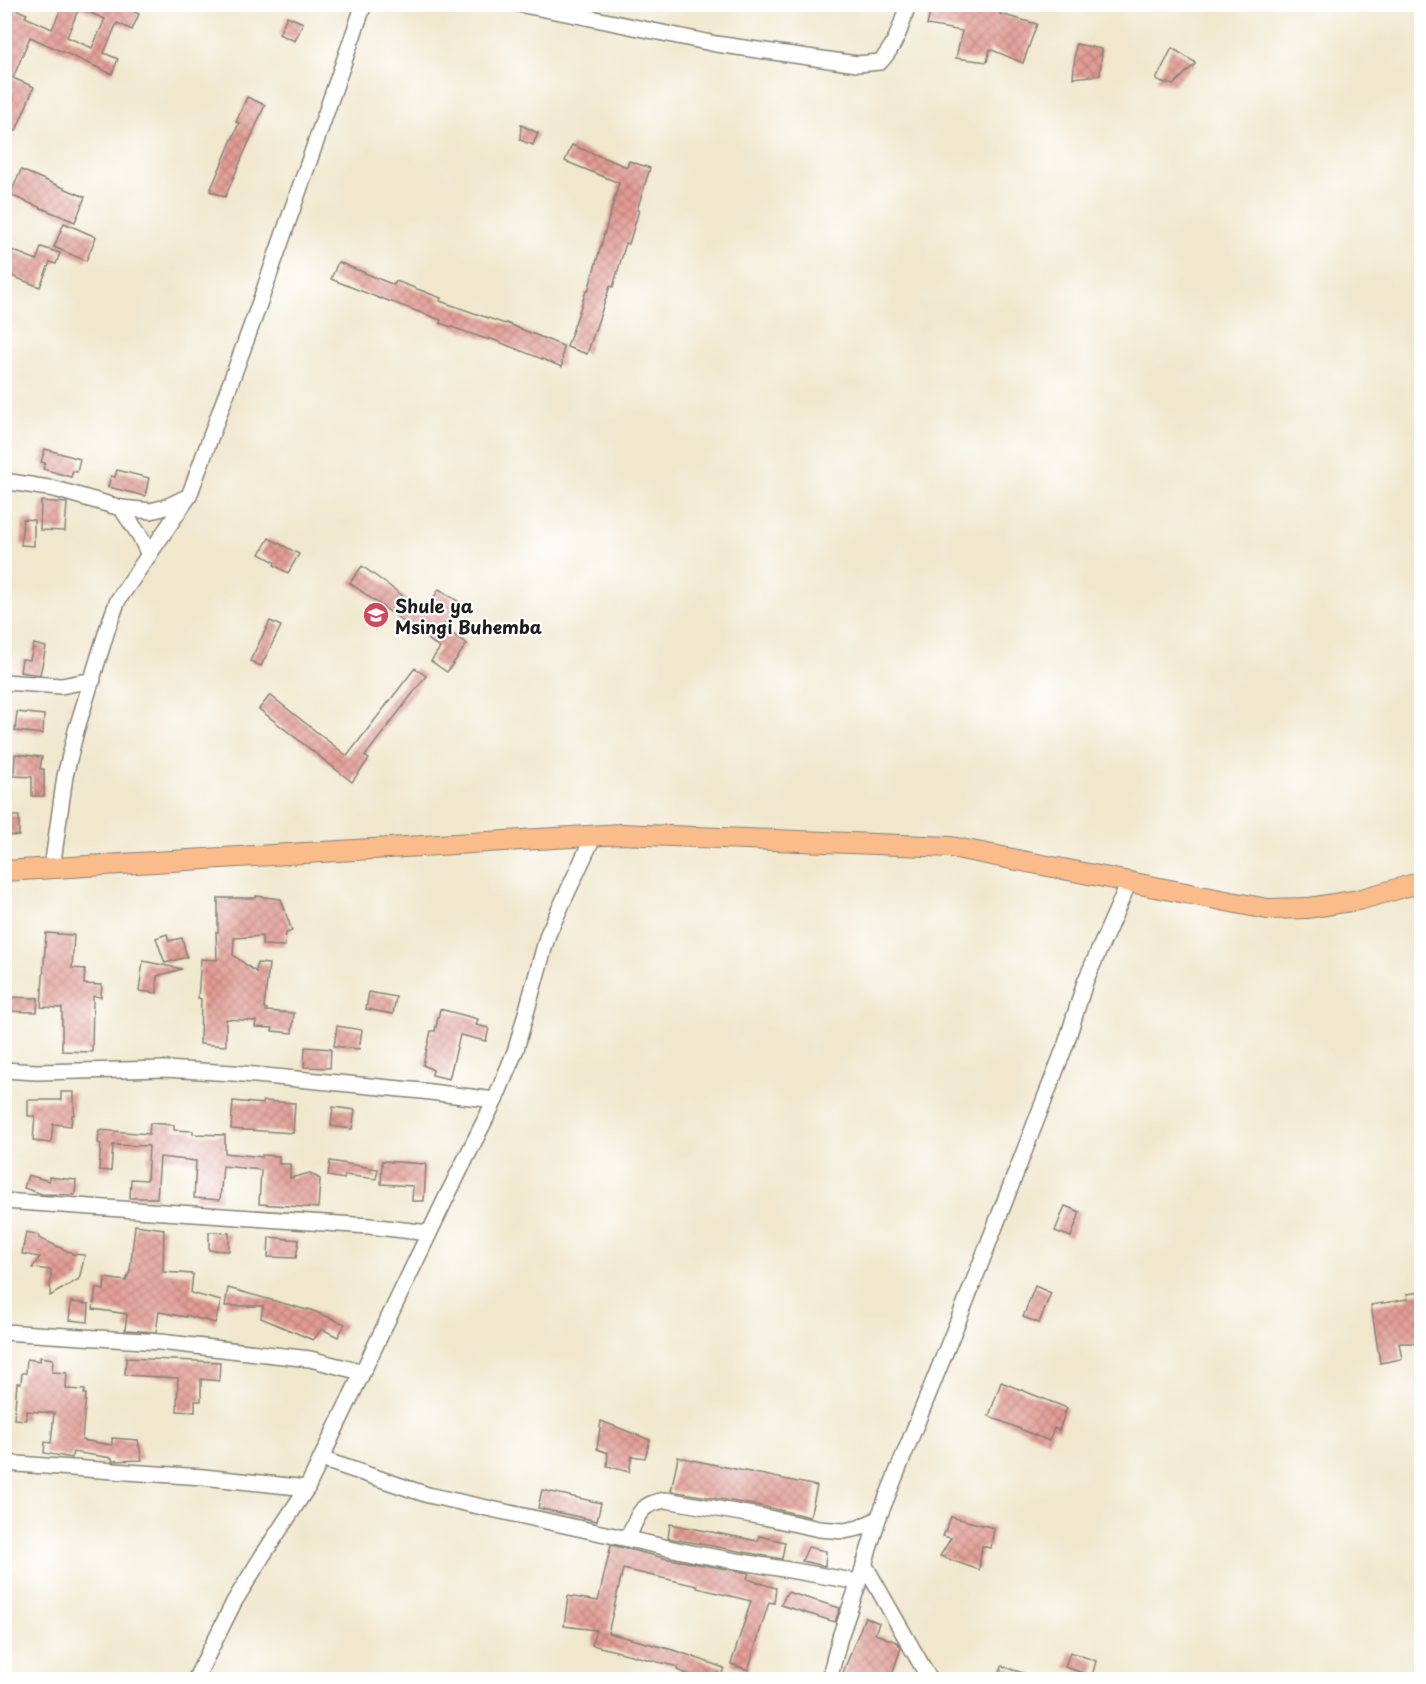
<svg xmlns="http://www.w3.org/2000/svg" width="1426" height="1684" font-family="'Playpen Sans',sans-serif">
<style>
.building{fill:url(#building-cross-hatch);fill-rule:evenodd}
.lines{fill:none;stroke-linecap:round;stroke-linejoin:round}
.minor-casing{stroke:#868274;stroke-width:18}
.major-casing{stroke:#868274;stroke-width:22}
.minor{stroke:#fff;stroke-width:15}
.major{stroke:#fabc8b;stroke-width:20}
.labels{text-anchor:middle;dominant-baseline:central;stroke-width:4.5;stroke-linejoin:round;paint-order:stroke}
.poi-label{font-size:18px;font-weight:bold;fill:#1c1c1c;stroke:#fff;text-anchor:start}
</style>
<defs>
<pattern id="building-cross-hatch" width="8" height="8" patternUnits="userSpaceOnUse" patternTransform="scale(1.5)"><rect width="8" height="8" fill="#e39c94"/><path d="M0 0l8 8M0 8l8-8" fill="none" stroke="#b77e78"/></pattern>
</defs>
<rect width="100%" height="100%" fill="#fff"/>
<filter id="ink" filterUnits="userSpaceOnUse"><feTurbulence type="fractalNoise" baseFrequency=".0167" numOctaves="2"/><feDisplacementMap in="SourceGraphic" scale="12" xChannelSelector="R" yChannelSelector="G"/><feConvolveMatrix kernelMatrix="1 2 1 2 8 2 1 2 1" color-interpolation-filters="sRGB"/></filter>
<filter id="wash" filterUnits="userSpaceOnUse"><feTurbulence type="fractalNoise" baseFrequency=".008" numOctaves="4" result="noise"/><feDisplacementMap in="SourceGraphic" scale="24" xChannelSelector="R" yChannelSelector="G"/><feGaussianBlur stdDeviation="1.35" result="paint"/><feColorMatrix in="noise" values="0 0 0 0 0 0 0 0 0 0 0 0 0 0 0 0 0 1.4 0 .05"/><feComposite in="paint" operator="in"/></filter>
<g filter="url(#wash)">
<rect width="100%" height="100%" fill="#f0e7cd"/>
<g id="blocks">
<!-- building -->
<g class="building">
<path d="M 4,4 L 27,14 L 25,17 L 52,29 L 63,4 L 119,4 L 139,14 L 132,30 L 117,23 L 104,53 L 118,59 L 112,74 L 30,37 L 13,78 L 34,87 L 16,131 L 4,127 ZM 79,8 L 105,19 L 92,48 L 67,37 Z"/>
<polygon points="968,4 1003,4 1000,14 1037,24 1023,63 990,49 987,62 956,58 962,31 927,25 932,6 967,9"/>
<polygon points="287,16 303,23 295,41 279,34"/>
<polygon points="1076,44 1102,49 1100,75 1073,78"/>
<polygon points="1172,48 1196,63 1173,85 1156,80"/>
<polygon points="247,97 265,105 225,197 210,191 239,123 236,122"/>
<polygon points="521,125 538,133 533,145 520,140"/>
<polygon points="572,145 627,167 629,161 650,168 637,210 639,210 629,244 626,243 613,287 610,286 587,354 567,347 586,291 588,291 619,183 565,161"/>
<polygon points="21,170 85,197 75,222 10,195"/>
<polygon points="64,223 96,237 86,261 54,247"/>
<polygon points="4,247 37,260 41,247 60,253 56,264 50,262 40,287 4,273"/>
<polygon points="338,262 394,285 396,281 441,298 440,301 505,324 506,323 563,346 562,367 489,338 489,340 440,323 441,320 381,298 381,299 331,279"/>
<polygon points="45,449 80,459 77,472 73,471 71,477 43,469 45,463 41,462"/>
<polygon points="117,470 149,478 145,496 108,487 111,476 115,477"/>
<polygon points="41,501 67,503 65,531 40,530"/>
<polygon points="23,519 34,520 34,546 21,545"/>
<polygon points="269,538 299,554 288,573 274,565 275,562 260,554"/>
<polygon points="362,566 425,612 439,589 459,602 443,627 467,644 447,672 431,661 440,648 350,583"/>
<polygon points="270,621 281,626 261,666 250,661"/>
<polygon points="34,644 46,647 40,675 20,672 22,659 30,660"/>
<polygon points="415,668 426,676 365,756 369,759 352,782 259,709 270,695 347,756"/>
<polygon points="17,712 44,715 43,734 15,731"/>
<polygon points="15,754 42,757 40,769 44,769 44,796 32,796 32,777 14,776"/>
<polygon points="4,816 19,816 19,836 4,835"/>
<polygon points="256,896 281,899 292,931 286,933 285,946 262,945 262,936 234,938 233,955 256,972 257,963 269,964 264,1008 267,1009 266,1011 294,1013 292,1033 272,1031 273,1028 255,1027 256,1021 226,1019 226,1046 200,1044 201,999 198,998 201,959 217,960 216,932 218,932 218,898 256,898"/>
<polygon points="46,933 74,935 72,968 85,969 84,984 102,985 101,997 93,996 92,1052 62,1051 62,1008 41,1007"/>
<polygon points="167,934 169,941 182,938 187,957 165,963 156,938"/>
<polygon points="143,961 182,969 157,976 157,993 139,991"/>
<polygon points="369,992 396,997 393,1014 366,1009"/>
<polygon points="4,997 38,998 37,1012 4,1011"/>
<polygon points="440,1009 478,1019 476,1025 489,1028 486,1041 460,1035 449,1079 432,1075 433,1070 423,1065 431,1031 435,1031"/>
<polygon points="337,1026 362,1030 359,1049 334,1046"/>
<polygon points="305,1047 331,1049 330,1068 304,1067"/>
<polygon points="61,1092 74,1092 74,1115 72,1115 71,1126 53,1124 51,1143 33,1141 35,1116 28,1116 28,1100 61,1100"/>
<polygon points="233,1101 263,1104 263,1101 295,1103 293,1133 231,1129"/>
<polygon points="333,1107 355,1110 352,1129 331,1126"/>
<polygon points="150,1123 174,1125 174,1130 193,1131 193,1134 225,1135 225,1153 262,1157 262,1155 279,1156 279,1164 290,1164 290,1178 310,1173 320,1179 318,1208 259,1204 261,1170 223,1166 220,1200 194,1198 196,1161 160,1157 157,1198 130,1198 131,1179 147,1180 149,1146 113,1145 111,1171 99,1170 101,1144 98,1143 99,1130 149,1134"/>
<polygon points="330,1161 378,1169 376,1179 345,1175 344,1179 328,1176"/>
<polygon points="382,1161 426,1164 424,1201 412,1201 413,1186 381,1184"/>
<polygon points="28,1175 49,1181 49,1177 76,1180 75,1195 42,1194 24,1188"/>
<polygon points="1065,1206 1080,1212 1071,1237 1055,1231"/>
<polygon points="135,1225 164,1229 163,1272 193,1274 191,1293 221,1301 215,1323 186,1315 186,1317 159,1312 156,1332 125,1330 127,1314 93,1309 96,1288 104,1290 105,1278 126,1281 130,1271"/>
<polygon points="26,1232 39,1235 39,1238 72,1253 72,1254 85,1255 79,1279 50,1296 51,1270 32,1268 40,1257 22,1254"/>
<polygon points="209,1232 229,1233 229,1251 209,1250"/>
<polygon points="269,1237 299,1240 296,1258 268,1257"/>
<polygon points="1035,1286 1051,1293 1039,1323 1023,1317"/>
<polygon points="228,1288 307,1310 308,1309 345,1324 338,1337 322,1329 313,1340 261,1318 263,1306 225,1306"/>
<polygon points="1422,1292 1422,1343 1399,1343 1402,1359 1380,1363 1371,1305 1408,1299 1407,1294"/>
<polygon points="71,1302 89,1304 88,1322 69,1320"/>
<polygon points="40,1357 53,1359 52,1372 67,1373 66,1389 85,1390 84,1394 86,1394 82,1440 112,1445 112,1438 138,1440 142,1460 112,1461 112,1458 73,1452 72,1458 44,1453 45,1442 51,1443 54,1413 26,1411 26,1420 14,1419 17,1383 21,1383 22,1373 26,1373 27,1359 40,1361"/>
<polygon points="126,1358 220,1362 219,1381 201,1379 201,1401 195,1401 195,1412 177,1411 178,1378 125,1375"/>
<polygon points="1001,1382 1067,1408 1059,1430 1054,1428 1049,1441 989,1416"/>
<polygon points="601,1421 650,1440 645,1458 632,1456 629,1472 607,1466 608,1453 597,1449"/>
<polygon points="678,1457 817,1486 810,1517 766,1507 671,1491"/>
<polygon points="542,1490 601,1503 597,1521 538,1508"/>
<polygon points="951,1517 994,1528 991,1548 982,1546 979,1570 940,1556 951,1538 943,1536"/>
<polygon points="670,1524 758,1541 759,1536 785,1542 782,1559 668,1538"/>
<polygon points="611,1545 664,1558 749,1573 747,1579 776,1588 774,1603 769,1602 748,1670 731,1664 751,1601 697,1588 697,1586 623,1569 608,1633 677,1651 724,1668 720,1680 703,1680 677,1670 678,1667 592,1645 596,1630 564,1626 568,1596 598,1601"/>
<polygon points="808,1547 826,1551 825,1566 802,1561"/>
<polygon points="787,1592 840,1608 835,1622 781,1605"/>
<polygon points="865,1617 879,1623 875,1634 897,1642 901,1648 890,1680 840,1680"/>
<polygon points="1070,1652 1096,1661 1092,1676 1065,1667"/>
<polygon points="1002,1666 1035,1677 1035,1680 998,1680"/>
</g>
</g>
</g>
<g filter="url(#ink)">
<use href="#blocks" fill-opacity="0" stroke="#868274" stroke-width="1.5"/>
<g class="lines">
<!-- minor casing -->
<g class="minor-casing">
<g id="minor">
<path d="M 518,4 L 581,16 L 716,44 L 857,64 L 880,62 C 896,45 901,27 908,4"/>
<polyline points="4,481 55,489 121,508 140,536 149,555"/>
<polyline points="121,508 151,511 166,507 189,496"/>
<polyline points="4,682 61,686 93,680"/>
<polyline points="52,868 65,776 76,731 108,627 118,600 189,496 256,313 364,4"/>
<polyline points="4,1070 36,1072 165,1069 233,1073 422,1091 495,1100"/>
<polyline points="4,1201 369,1226 429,1233"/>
<polyline points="4,1332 160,1342 310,1359 361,1372"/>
<polyline points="321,1459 428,1495 696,1554 859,1582"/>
<polyline points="4,1463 127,1472 203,1477 307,1488"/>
<path d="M 628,1538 C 638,1515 639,1504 666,1500 L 764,1517 L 819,1529 L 844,1531 L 859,1528 L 878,1519"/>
<polyline points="864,1564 930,1680"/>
<polyline points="195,1680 234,1602 263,1555 307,1488 447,1196 495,1100 516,1049 548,934 594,835"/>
<polyline points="829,1680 840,1637 859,1582 878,1519 966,1301 1066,1044 1085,982 1129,882"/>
</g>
</g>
<!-- major casing -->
<g class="major-casing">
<polyline id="major" points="4,871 621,834 951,847 1267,909 1308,908 1358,900 1422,882"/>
</g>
<!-- minor -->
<use href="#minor" class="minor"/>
<!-- major -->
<use href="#major" class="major"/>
</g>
</g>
<!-- icons -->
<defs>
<g id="school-disc" transform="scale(1.35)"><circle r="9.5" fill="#d1495b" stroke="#fff"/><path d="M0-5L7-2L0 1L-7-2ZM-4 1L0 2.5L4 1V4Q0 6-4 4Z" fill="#fff"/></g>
</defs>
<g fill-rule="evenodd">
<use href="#school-disc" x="376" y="615"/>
</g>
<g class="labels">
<!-- poi labels -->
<g class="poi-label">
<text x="395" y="605">Shule ya<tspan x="395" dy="21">Msingi Buhemba</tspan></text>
</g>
</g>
<!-- margin -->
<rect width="1426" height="1684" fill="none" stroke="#fff" stroke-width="24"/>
</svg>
